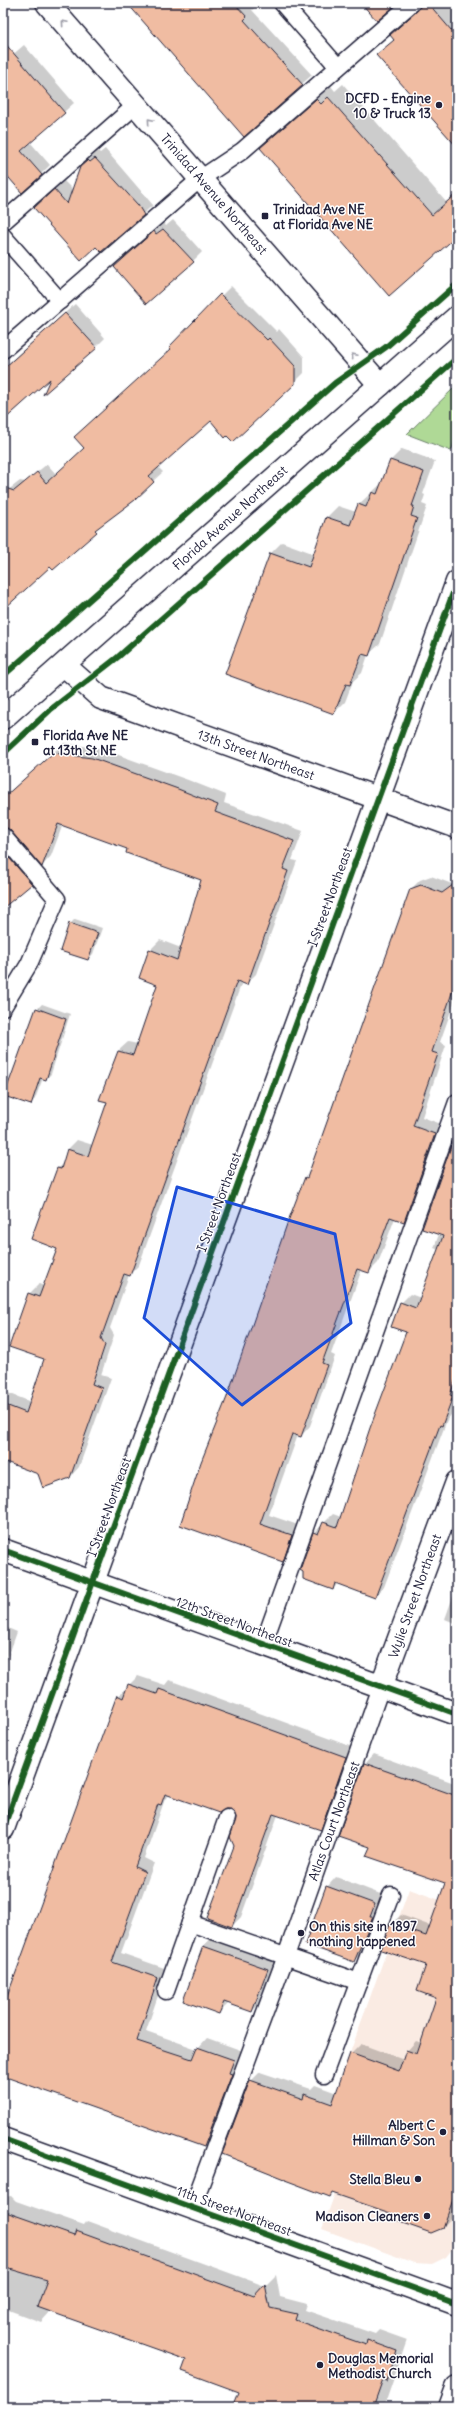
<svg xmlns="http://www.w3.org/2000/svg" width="460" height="2410" font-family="Delius,sans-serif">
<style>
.built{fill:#faebe3}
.green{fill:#afd996;stroke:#687e68}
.shadow{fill:#0003}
.building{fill:#f0bca2;stroke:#22223b}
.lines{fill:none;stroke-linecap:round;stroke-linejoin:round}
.service-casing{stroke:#22223b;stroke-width:19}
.minor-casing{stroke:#22223b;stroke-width:25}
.tertiary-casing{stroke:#22223b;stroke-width:25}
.primary-casing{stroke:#22223b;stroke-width:25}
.service{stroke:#fff;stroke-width:16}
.minor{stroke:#fff;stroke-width:22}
.tertiary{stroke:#fff;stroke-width:22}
.primary{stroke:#fff;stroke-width:22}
.cycleway-casing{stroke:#fff;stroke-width:8}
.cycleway{stroke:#1b5e20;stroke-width:6}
.oneway{stroke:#9c9ca7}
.marked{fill:#1d4ed8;fill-opacity:0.2;stroke:#1d4ed8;stroke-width:3;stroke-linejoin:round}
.poi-dot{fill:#22223b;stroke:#fff;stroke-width:1.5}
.labels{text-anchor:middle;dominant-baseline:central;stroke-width:3;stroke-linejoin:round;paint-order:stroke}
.poi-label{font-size:13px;font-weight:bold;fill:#22223b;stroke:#fff;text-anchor:end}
.street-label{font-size:13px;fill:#22223b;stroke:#fff}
</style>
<rect width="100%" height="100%" fill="#fff"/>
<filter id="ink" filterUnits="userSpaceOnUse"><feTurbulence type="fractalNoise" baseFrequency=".025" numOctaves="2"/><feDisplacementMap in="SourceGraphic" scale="8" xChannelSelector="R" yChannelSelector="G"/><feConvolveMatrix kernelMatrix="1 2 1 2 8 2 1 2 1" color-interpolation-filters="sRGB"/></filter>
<g filter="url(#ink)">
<!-- built -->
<polygon class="built" points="409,1889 457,1906 457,2243 446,2257 432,2264 414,2263 322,2229 382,2065 350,2053"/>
<!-- green -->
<polygon class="green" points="457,385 457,435 451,451 407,434"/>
<!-- shadow -->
<g class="shadow">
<polygon points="128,3 252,3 256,7 252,10 312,75 244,135"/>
<polygon points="422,3 447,3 457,14 457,145 378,55 395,39 391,35 420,8"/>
<polygon points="24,45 74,103 30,142 50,165 41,174 6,173 3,176 3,63"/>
<polygon points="343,84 446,202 457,193 457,234 261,148 331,86 335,91"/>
<polygon points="105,149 153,205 101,251 44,198 64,181 73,190 81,167 98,151 100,153"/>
<polygon points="173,220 202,252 193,261 115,267 164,223 166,226"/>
<polygon points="231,286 277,332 279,329 304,357 304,373 294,383 211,420 158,467 163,472 153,481 105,521 71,553 51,565 3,610 3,494 20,481 25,482 47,464 56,474 85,447 75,437 172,349 170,347"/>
<polygon points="75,304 105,338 96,347 52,375 3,422 3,368"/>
<polygon points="402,449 435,461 423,494 425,495 422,504 427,506 380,644 368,655 362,673 353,681 345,702 334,713 226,673 271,553 282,542 315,554 327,517 338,506 356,512 359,504 383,482 391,460"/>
<polygon points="64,743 102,749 188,780 226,795 224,803 303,831 292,860 297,861 256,974 247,983 242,982 139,1265 129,1275 110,1328 114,1335 101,1375 111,1378 79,1467 70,1477 39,1474 3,1460 3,1391 31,1402 45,1358 29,1294 39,1284 44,1286 58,1248 33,1239 58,1168 63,1163 68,1149 77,1140 93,1145 108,1102 118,1051 128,1042 138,1044 158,984 150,950 160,940 181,948 203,880 128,848 63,824 51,856 42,866 11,829 4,827 5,832 41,874 3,906 3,798"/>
<polygon points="431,876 452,884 457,880 457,994 440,1042 446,1045 422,1117 444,1125 413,1212 404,1221 395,1218 378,1263 369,1272 362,1269 331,1354 335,1356 310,1426 301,1436 298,1435 269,1515 301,1526 292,1551 282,1560 182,1525 411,889 420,880"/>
<polygon points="75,919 102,928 93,954 88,959 70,924"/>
<polygon points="42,1004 70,1014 51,1074 46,1079 43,1078 35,1099 30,1104 37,1009"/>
<polygon points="457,1138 457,1402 451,1415 447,1420 384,1587 375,1597 338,1583 333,1589 314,1533 333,1514 341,1517 408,1332 401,1303 410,1294 421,1298 439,1250 434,1248 439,1234 423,1228"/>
<polygon points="457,1585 457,1624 445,1619"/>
<polygon points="3,1626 17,1632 3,1671"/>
<polygon points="138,1676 165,1685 169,1680 355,1748 330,1819 320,1829 278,1815 241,1917 232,1926 237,1821 235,1811 169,1795 165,1799 144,1858 154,1863 121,1953 167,1969 146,2031 197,2049 207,2038 243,2051 213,2137 204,2146 3,2075 3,2011 118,1696"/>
<polygon points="374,1754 457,1784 457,2205 452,2217 443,2227 397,2215 334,2192 330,2195 237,2160 251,2081 260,2072 311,2089 315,2085 337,2093 351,2054 361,2044 404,2060 407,2051 416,2041 422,2043 438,1997 427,1965 382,1949 391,1924 401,1915 431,1926 446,1882 371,1846 365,1764"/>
<polygon points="336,1877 383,1895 363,1951 354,1961 327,1887"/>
<polygon points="213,1937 276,1959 261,2002 252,2011 229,2003 219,2013 203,1946"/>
<polygon points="11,2196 16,2201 84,2225 87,2221 265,2286 276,2275 280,2297 307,2304 305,2310 375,2334 379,2330 407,2340 384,2407 248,2407 240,2391 188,2359 51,2311 41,2322 3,2308 3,2197"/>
</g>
<!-- building -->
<g class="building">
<polygon points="127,3 234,3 247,17 244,20 303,85 244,137"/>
<polygon points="361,3 398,3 377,21"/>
<polygon points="421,3 428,3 457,37 457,147 376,55 394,40 390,35 418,10"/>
<polygon points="3,41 65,113 21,151 42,175 22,193 3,171"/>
<polygon points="328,97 432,215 457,193 457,236 389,296 260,148 316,99 321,104"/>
<polygon points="95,158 138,205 144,215 101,252 96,247 81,261 34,208 54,189 67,204 80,167 88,160 90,162"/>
<polygon points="163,229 194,262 146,304 114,267 154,231 156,234"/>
<polygon points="220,294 267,340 269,338 295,366 295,384 233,442 227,436 225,438 211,421 149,476 154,482 135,500 95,530 97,532 53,570 50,567 3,610 3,487 14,491 37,472 46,483 84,448 74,437 171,349 169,347"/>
<polygon points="65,313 97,348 43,395 50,379 3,421 3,369"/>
<polygon points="390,460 424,472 412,506 414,506 411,516 417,518 369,656 362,654 350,685 346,684 334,714 225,674 270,553 309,567 326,517 350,525 358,504 366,507 372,492 377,494"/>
<polygon points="53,753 92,758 178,789 218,805 215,812 294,841 283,869 288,871 247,985 237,981 130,1276 124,1274 101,1338 105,1345 92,1384 102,1388 70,1478 43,1488 38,1474 3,1461 3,1404 26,1413 44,1359 9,1347 28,1293 39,1297 57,1249 31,1239 57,1168 61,1169 67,1149 88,1156 107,1102 99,1100 118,1051 133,1055 157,985 139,978 149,949 177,960 201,880 126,853 127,849 58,824 42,867 10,830 3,827 3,798"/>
<polygon points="3,851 32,884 3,908"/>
<polygon points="457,882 457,978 432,1052 438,1054 413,1126 435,1134 404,1222 390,1217 369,1273 357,1269 322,1363 327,1365 301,1437 292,1434 275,1482 260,1524 292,1535 283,1562 180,1525 201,1462 227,1397 287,1224 305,1177 307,1178 410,889 421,885 442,893"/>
<polygon points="69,923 98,933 88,960 60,951"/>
<polygon points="36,1008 66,1019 46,1080 40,1078 31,1105 4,1096"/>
<polygon points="453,1141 457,1142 457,1376 450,1395 453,1396 442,1426 440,1425 375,1598 335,1583 333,1590 303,1579 303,1572 300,1570 313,1532 318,1534 323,1522 337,1527 370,1428 406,1332 391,1327 400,1302 416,1308 443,1236 422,1229"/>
<polygon points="128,1684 157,1694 159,1689 346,1757 321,1830 273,1814 232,1927 207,1918 234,1846 230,1837 236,1817 231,1809 225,1809 219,1813 165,1794 161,1805 158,1804 135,1867 145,1872 112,1962 158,1978 137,2041 192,2059 197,2047 234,2060 229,2073 232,2074 204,2147 3,2076 3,2008 117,1695 123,1698"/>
<polygon points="364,1763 457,1796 457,2188 443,2228 431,2233 394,2220 396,2215 332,2193 330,2197 285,2180 285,2179 222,2154 250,2080 303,2099 304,2094 332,2104 350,2053 399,2071 406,2050 417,2054 436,1998 417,1991 426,1965 381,1950 390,1924 426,1936 445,1883 366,1856 370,1847 338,1836"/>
<polygon points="326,1886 375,1904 370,1917 373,1917 354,1962 305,1944"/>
<polygon points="203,1946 268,1969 252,2012 224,2002 219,2014 183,2001"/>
<polygon points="3,2211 74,2236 76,2231 254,2296 265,2284 270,2308 297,2314 295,2320 366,2345 367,2340 397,2351 387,2381 383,2379 373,2407 233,2407 239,2392 182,2371 186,2360 37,2307 47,2280 3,2267"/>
</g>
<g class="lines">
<!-- service casing -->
<g class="service-casing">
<g id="service">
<polyline points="282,3 338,67"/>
<polyline points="3,222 136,105"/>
<polyline points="3,236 60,301"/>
<polyline points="3,350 200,179 242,151 412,3"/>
<polyline points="3,836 57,899 29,964 3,1007"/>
<polyline points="263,1645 457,1102"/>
<polyline points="190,1923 359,1982"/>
<polyline points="166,1991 227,1818"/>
<polyline points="324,2075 391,1895"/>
<polyline points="192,2208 286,1956 381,1687"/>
</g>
</g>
<!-- minor casing -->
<g class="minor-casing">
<g id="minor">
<polyline points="47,3 380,385"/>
<polyline points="3,1550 457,1714"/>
<polyline points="381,1687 457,1482"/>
<polyline points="3,1829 457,582"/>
<polyline points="3,2139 457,2304"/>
</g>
</g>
<!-- tertiary casing -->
<g class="tertiary-casing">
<polyline id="tertiary" points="64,665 101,698 457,827"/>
</g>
<!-- primary casing -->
<g class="primary-casing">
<g id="primary">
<polyline points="3,718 457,317"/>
<polyline points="450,2407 457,2388"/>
</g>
</g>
<!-- service -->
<use href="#service" class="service"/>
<!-- minor -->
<use href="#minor" class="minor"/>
<!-- tertiary -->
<use href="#tertiary" class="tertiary"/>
<!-- primary -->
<use href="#primary" class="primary"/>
<!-- cycleway casing -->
<g class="cycleway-casing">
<g id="cycleway">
<polyline points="3,676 335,383 386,347 457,284"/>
<polyline points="3,754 50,710 118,657 457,358"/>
<polyline points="3,1550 457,1714"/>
<polyline points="3,1829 457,582"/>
<polyline points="3,2139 457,2304"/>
</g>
</g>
<!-- cycleway -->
<use href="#cycleway" class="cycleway"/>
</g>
<!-- one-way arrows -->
<defs><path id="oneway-chevron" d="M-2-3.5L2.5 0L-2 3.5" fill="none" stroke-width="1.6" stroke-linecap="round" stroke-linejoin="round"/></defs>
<g class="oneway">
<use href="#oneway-chevron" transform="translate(64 23) rotate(-131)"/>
<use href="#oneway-chevron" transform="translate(150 121) rotate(-131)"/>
<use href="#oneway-chevron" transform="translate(354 356) rotate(-131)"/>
</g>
</g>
<!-- marked area -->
<path class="marked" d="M 177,1187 L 335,1234 L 351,1323 L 242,1405 L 144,1318 Z"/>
<!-- markers -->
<g class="poi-dot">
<circle cx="439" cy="105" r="4"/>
<rect x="261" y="212" width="8" height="8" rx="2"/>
<rect x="31" y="738" width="8" height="8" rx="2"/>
<circle cx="301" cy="1933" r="4"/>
<circle cx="443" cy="2132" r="4"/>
<circle cx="418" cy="2179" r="4"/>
<circle cx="427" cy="2216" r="4"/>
<circle cx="320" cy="2365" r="4"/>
</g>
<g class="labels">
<!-- poi labels -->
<g class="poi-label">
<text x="431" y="98">DCFD - Engine<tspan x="431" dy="15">10 &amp; Truck 13</tspan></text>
<text x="273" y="209" text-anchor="start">Trinidad Ave NE<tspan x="273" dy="15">at Florida Ave NE</tspan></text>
<text x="43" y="735" text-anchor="start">Florida Ave NE<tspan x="43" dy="15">at 13th St NE</tspan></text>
<text x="309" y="1926" text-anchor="start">On this site in 1897<tspan x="309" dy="15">nothing happened</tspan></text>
<text x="435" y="2125">Albert C<tspan x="435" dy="15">Hillman &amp; Son</tspan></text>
<text x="410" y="2179">Stella Bleu</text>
<text x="419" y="2216">Madison Cleaners</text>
<text x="328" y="2358" text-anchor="start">Douglas Memorial<tspan x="328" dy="15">Methodist Church</tspan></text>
</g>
<!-- street labels -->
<g class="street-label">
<text transform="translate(214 194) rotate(49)">Trinidad Avenue Northeast</text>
<text transform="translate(230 518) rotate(-42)">Florida Avenue Northeast</text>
<text transform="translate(256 755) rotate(20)">13th Street Northeast</text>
<text transform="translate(330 897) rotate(-70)">I Street Northeast</text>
<text transform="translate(219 1202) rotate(-70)">I Street Northeast</text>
<text transform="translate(109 1507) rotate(-70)">I Street Northeast</text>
<text transform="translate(415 1596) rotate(-70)">Wylie Street Northeast</text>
<text transform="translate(234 1622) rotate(20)">12th Street Northeast</text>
<text transform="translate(334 1821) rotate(-70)">Atlas Court Northeast</text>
<text transform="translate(234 2211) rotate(20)">11th Street Northeast</text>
</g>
</g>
<!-- margin -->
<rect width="460" height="2410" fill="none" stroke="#fff" stroke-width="16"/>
<rect x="8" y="8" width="444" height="2394" fill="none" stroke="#22223b" stroke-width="1.5" filter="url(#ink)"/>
</svg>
